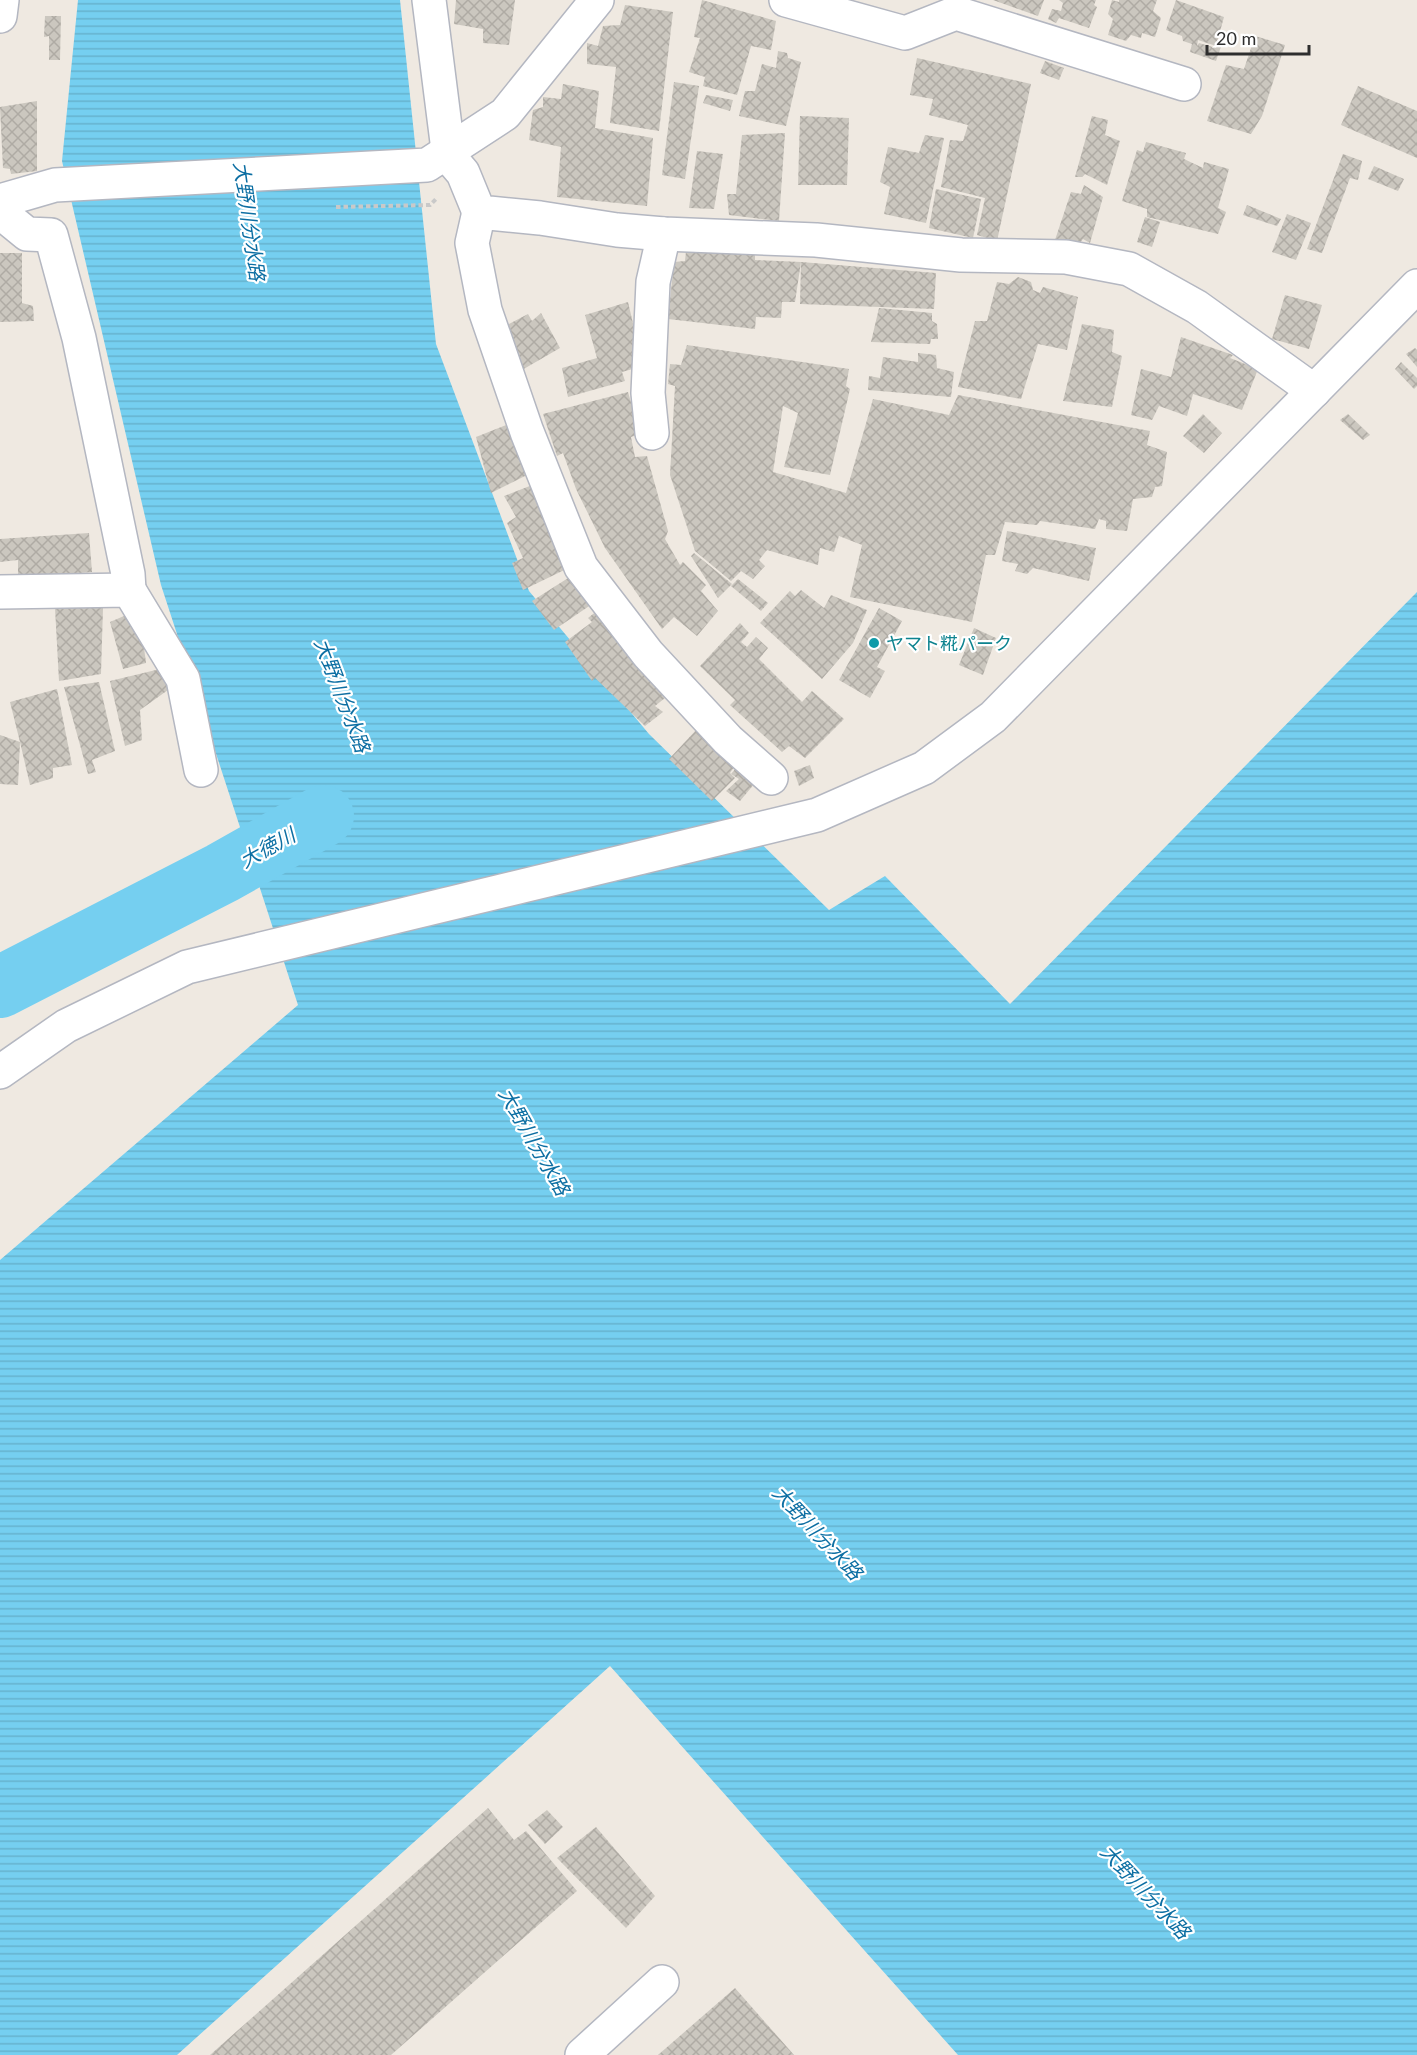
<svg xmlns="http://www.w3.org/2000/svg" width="1417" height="2055" font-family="Lato,'Noto Sans JP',sans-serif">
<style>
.water{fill:url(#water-rules)}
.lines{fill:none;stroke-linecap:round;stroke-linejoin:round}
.river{stroke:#75cff0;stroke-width:62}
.building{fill:url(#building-cross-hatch)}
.street-casing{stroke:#b4b7c1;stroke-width:36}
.secondary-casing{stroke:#b4b7c1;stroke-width:36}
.path{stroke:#c9c9c9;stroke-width:4;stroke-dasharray:4.5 3;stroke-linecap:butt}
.street{stroke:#fff;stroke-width:33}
.secondary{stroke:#fff;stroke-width:33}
.culture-dot{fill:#0f9aa8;stroke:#fff;stroke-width:2}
.labels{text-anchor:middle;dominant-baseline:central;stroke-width:4.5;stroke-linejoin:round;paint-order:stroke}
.culture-label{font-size:18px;fill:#0d838f;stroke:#fff;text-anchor:start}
.water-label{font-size:20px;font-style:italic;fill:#0d6fa3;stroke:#fff}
</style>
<defs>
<pattern id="water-rules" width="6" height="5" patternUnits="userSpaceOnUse" patternTransform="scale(1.5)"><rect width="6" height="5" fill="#75cff0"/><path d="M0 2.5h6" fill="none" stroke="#66b2ce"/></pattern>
<pattern id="building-cross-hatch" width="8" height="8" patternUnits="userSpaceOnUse" patternTransform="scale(1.5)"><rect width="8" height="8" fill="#cbc7bf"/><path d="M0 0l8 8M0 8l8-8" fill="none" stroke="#afaba4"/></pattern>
</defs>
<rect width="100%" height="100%" fill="#efe9e1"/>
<!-- water -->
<polygon class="water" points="78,0 400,0 436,344 529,591 649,734 829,910 885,876 1010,1004 1417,592 1417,2055 958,2055 610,1666 177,2055 0,2055 0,1260 298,1005 161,585 62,161"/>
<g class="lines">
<!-- river -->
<polyline class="river" points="0,987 222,873 323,816"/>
</g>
<!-- building -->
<g class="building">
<polygon points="456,0 515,0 509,45 483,43 483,29 454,24"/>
<polygon points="702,0 776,21 771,50 751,46 737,95 703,86 705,77 689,72 700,38 694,37"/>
<polygon points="993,0 1044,0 1038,16"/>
<polygon points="1059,0 1096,0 1094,5 1097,7 1089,28 1059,18 1056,23 1048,19 1052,9 1061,11 1063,3"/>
<polygon points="1112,0 1119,2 1119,0 1157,0 1153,11 1161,18 1155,37 1142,33 1141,38 1131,35 1126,41 1108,35 1113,19 1108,14"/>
<polygon points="1176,0 1224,17 1216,46 1198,40 1197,46 1199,43 1216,48 1220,37 1224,38 1216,61 1190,52 1192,44 1183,41 1182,36 1166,30"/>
<polygon points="625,5 673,12 659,131 610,123 616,67 587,64 587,43 598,46 603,26 620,25"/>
<polygon points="45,16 61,16 60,60 49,60 49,36 44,37"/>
<polygon points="1255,36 1285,45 1262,116 1251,134 1207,121 1226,65 1244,69"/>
<polygon points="778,51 787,53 788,58 801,62 786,126 739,116 745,91 755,91 762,64 776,68"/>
<polygon points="917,58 1031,84 997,241 977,235 985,198 941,187 950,140 963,141 968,125 929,115 933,99 910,95"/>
<polygon points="1045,61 1064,68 1059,80 1040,73"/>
<polygon points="674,82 699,86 685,179 662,175"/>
<polygon points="563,84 599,91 595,128 653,138 647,206 557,197 561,147 529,140 533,110 543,107 543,97 561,99"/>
<polygon points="1358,86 1417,111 1417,158 1341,125"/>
<polygon points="706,95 733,100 730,111 703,103"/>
<polygon points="37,101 37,171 11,174 10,169 3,168 0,107"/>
<polygon points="800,116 849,118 847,185 798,185"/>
<polygon points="1092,116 1108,120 1105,135 1120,141 1107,185 1085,174 1082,177 1075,177"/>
<polygon points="785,133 779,221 729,215 727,194 736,194 742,135"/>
<polygon points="925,135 944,138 926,223 884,214 890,187 880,182 888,147 919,153"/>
<polygon points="1146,142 1186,153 1184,159 1203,168 1204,162 1229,169 1218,208 1226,212 1218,234 1147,217 1147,209 1122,201 1137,150 1143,152"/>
<polygon points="697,151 723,154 714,209 689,208"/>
<polygon points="1343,154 1362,161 1358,180 1350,178 1322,253 1307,249"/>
<polygon points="1374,166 1404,179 1398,191 1368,179"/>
<polygon points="1084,185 1103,197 1090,243 1083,239 1078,245 1054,243 1071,192 1081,194"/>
<polygon points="936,189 981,199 973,238 929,228"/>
<polygon points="1247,205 1281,219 1277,226 1243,215"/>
<polygon points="1287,214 1311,223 1296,260 1272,252"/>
<polygon points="1145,217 1160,222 1152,247 1137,242"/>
<polygon points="686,251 755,253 755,260 801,262 795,302 782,302 781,318 756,317 755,329 668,319 674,262 685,261"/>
<polygon points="0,253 22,253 22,303 33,306 34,321 0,322"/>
<polygon points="801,262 936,273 934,309 800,304"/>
<polygon points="1018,277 1031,282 1033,290 1040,293 1043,287 1078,297 1067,350 1038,344 1021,399 958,387 975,321 987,321 997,282 1009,284"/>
<polygon points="1285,295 1322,305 1309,349 1272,339"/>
<polygon points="628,302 643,366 622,372 625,381 568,397 562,368 597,358 585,315"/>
<polygon points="879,308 932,313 932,321 937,324 938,339 931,339 930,344 871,342"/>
<polygon points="541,313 560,348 522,370 503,327 528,314 532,321"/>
<polygon points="1082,324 1114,330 1112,352 1122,356 1112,407 1063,401"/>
<polygon points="1181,337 1233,355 1230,358 1258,369 1242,410 1193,394 1187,416 1159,406 1152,420 1131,415 1141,369 1171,377"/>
<polygon points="687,345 849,369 846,386 850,389 830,475 784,467 798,413 783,406 773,472 846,493 873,399 949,415 958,395 1150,431 1147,445 1167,452 1162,486 1155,487 1152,497 1133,499 1127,531 1106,529 1106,521 1099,519 1095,529 1040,521 1037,525 1005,522 995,555 986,555 972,622 850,597 862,545 839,536 834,552 820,548 818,565 767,550 759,560 765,566 753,579 741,571 731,581 695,551 670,475 675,386 668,384 670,364 681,365"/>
<polygon points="1415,348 1417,350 1417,367 1406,354"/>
<polygon points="918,353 936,355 937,368 954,372 951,397 868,390 869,376 880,378 883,357 918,362"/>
<polygon points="1401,362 1417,378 1417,386 1414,389 1395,369"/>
<polygon points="628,392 640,434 631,437 635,457 647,456 668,531 665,539 680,565 683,562 706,585 701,591 718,611 697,636 674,617 662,629 605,548 576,489 563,453 557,456 543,414"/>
<polygon points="1203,414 1222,433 1204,453 1183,436"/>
<polygon points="1348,414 1370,435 1363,440 1340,420"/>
<polygon points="516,421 535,471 491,493 476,437"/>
<polygon points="540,482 583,561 523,590 512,563 523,558 507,523 516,517 504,496"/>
<polygon points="1007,531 1096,548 1089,581 1033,568 1027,574 1015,571 1018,564 1002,561"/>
<polygon points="89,533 92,572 18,578 18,560 0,562 0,539"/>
<polygon points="694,553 732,584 718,598 691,556"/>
<polygon points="576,573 598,600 554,630 532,601"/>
<polygon points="738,579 768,603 761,611 731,586"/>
<polygon points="801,590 824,608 831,595 867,610 853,643 822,679 760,623 790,591 795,596"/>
<polygon points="603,606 675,690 655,706 663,712 645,726 595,678 592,681 565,642 592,622 588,618"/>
<polygon points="55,608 103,608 101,674 59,681"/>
<polygon points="879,608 902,621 877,667 885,671 870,698 839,680"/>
<polygon points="131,613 142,632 146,663 123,669 110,622"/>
<polygon points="740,623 749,633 741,642 747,647 756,637 768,648 759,659 802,702 812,691 844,719 805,758 789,746 782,752 730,705 735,700 700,666"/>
<polygon points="974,628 996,638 983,675 959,665"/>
<polygon points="160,669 168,690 140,710 142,740 125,746 110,681"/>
<polygon points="99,682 115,751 92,760 96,772 88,774 64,687"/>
<polygon points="57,689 72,765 53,768 53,778 30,785 20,742 18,785 0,784 0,735 20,742 10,702"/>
<polygon points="698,728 734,767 730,773 735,778 712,801 669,759"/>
<polygon points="810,765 814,778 799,786 794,771"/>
<polygon points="736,768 755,783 740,801 726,791 739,779 731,774"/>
<polygon points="488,1808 514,1840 526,1831 577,1891 391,2055 210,2055"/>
<polygon points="547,1810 563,1827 545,1844 528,1825"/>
<polygon points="596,1827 655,1896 626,1928 557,1858"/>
<polygon points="735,1988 794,2055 658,2055"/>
</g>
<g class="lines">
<!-- street casing -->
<g class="street-casing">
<g id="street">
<polyline points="429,0 448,150 452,160 463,173 479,212 540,218 617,230 664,234 816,240 961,255 1066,257 1129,269 1197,307 1314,391"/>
<polyline points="786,0 905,33 956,13 1184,84"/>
<polyline points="0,16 2,0"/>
<polyline points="0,201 55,185 427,165 505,114 597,0"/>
<polyline points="0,212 27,234 51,235 79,338 128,574 129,590"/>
<polyline points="479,212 472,243 485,310 527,432 581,567 648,654 728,740 771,778"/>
<polyline points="652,433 648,393 653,282 664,234"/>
<polyline points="0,592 129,590 183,679 201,770"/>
</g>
</g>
<!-- secondary casing -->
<g class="secondary-casing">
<g id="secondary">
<polyline points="0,1072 66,1026 187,967 817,815 924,768 993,717 1417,286"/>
<polyline points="582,2055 662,1982"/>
</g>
</g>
<!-- path -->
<polyline class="path" points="336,207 430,205 437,198"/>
<!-- street -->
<use href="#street" class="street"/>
<!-- secondary -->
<use href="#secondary" class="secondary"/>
</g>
<!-- markers -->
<circle class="culture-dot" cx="874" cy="643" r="6"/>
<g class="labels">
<!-- culture labels -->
<g class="culture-label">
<text x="886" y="643">ヤマト糀パーク</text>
</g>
<!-- water labels -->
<g class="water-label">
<text transform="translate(250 221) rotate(82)">大野川分水路</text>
<text transform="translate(343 695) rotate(69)">大野川分水路</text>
<text transform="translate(267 847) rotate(-29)">大徳川</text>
<text transform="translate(535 1141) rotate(60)">大野川分水路</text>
<text transform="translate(818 1532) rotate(47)">大野川分水路</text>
<text transform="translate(1146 1891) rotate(47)">大野川分水路</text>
</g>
</g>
<!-- scale -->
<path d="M1207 45v9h102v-9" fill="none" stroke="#2e2e2e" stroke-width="3"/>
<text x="1216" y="45" font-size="18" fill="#2e2e2e" stroke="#ffffff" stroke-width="4.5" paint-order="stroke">20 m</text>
</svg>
